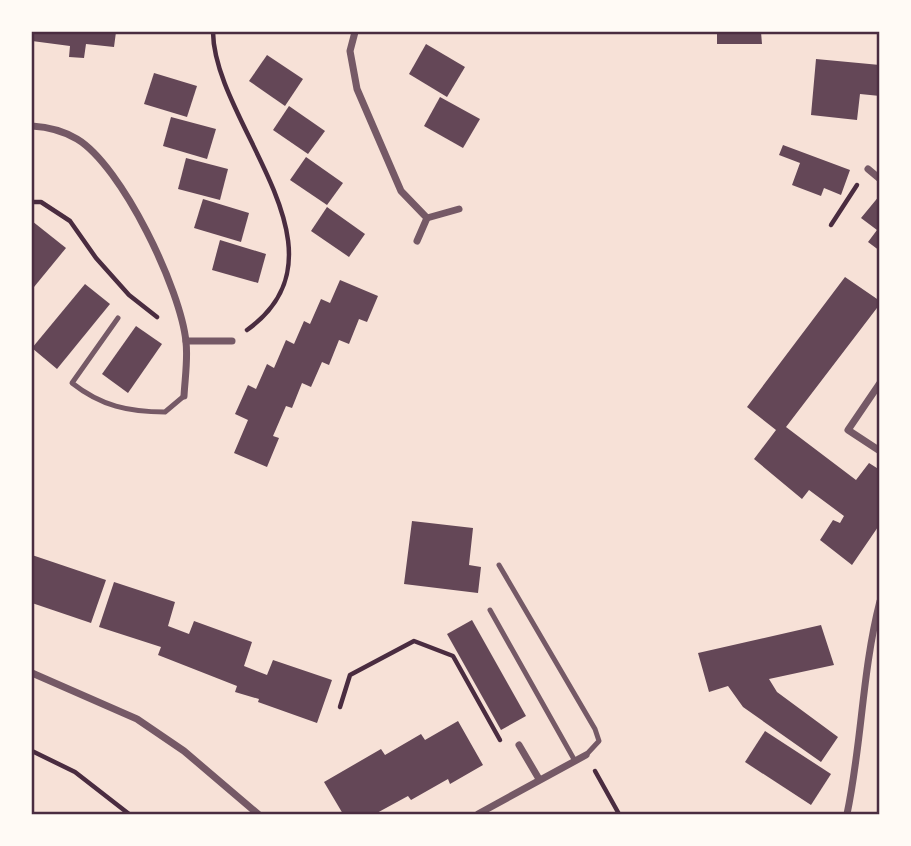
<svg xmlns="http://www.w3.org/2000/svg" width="911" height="846" font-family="Raleway,sans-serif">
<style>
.building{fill:#644757}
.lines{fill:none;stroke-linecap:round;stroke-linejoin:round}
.path{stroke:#4a2c40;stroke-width:4.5}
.service{stroke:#755966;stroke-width:5}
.minor{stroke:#755966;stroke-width:7}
.neatline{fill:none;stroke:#4a2c40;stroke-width:2.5}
</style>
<rect width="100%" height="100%" fill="#f7e1d7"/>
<!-- building -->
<g class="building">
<polygon points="32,32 116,32 114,47 86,44 84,58 69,57 70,46 32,41"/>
<polygon points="717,32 761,32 762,44 717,44"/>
<polygon points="426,44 465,67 447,97 409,74"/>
<polygon points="267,55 303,79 285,106 249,81"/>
<polygon points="816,59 880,65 880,96 860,94 857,120 811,115"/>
<polygon points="154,73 197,86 187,117 144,104"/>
<polygon points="440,97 480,119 463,148 424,126"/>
<polygon points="289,106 325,131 308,154 273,130"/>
<polygon points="171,117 216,129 207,159 163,146"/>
<polygon points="783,145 850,170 841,195 824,188 821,196 792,185 800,163 779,155"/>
<polygon points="306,157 343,183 327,205 290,180"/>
<polygon points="186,158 228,169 220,200 178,189"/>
<polygon points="880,195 880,251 868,242 877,230 861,218"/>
<polygon points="203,199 249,213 241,242 194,228"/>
<polygon points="327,207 365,234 349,257 311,231"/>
<polygon points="32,221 66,248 34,287 32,284"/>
<polygon points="220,240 266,254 258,283 212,270"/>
<polygon points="845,277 880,301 880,304 786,427 856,480 869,463 880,470 880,524 852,565 820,540 833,520 840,523 844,516 809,490 802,499 754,459 776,430 747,407"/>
<polygon points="340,280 378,296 367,322 359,319 349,344 339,340 329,365 322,362 311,387 302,383 292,408 286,406 273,436 279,438 267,467 234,453 248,420 235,414 248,385 256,389 267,364 274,368 286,340 294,344 304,321 310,324 321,299 330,303"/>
<polygon points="85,284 110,304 57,369 32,348"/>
<polygon points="136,326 162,344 128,393 102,374"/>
<polygon points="412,521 473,528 469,565 481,567 478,593 404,584"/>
<polygon points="32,555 106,580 91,623 32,603"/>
<polygon points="114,582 175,602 168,626 189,634 194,621 252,642 244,666 267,675 273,660 332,680 317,723 258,702 259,699 235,692 237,686 158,655 161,647 99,627"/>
<polygon points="472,620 526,716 501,730 447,634"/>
<polygon points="821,625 834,665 769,679 777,692 838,737 821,762 743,707 728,686 709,692 698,653"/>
<polygon points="458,721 483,765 450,784 448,779 411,800 408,796 375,814 343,814 324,782 381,749 385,755 421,734 425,740"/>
<polygon points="765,731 831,774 811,805 745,762"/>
</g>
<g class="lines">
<!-- path -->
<g class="path">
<path d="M 213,32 C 214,124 358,251 247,330"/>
<polyline points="32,202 41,202 70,221 96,258 129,295 157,317"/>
<polyline points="831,225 857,185"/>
<polyline points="340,707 350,675 414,641 453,656 500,740"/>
<polyline points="32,751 75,772 129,814"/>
<polyline points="595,771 619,814"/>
</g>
<!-- service -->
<g class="service">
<path d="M 118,318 L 72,383 C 101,406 129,412 165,412 L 184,396"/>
<polyline points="499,565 595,729 599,741 586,755"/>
<polyline points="490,610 575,761"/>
</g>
<!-- minor -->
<g class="minor">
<polyline points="355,32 350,51 357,89 401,191 427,218 417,241"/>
<path d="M 32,126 C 48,127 62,130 77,139 C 122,166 181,290 186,342 C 188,359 185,378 184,396"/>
<polyline points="868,169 880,179"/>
<polyline points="427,218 459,209"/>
<polyline points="186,341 232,341"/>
<polyline points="880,383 848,430 880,451"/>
<polyline points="32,673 137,719 184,751 258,814"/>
<polyline points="519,745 539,779"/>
<polyline points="478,814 586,755"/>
<path d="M 847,814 C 862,743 862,671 880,601"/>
</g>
</g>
<!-- border -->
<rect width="911" height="846" fill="none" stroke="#fffaf5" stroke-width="66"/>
<rect x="33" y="33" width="845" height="780" class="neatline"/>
</svg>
